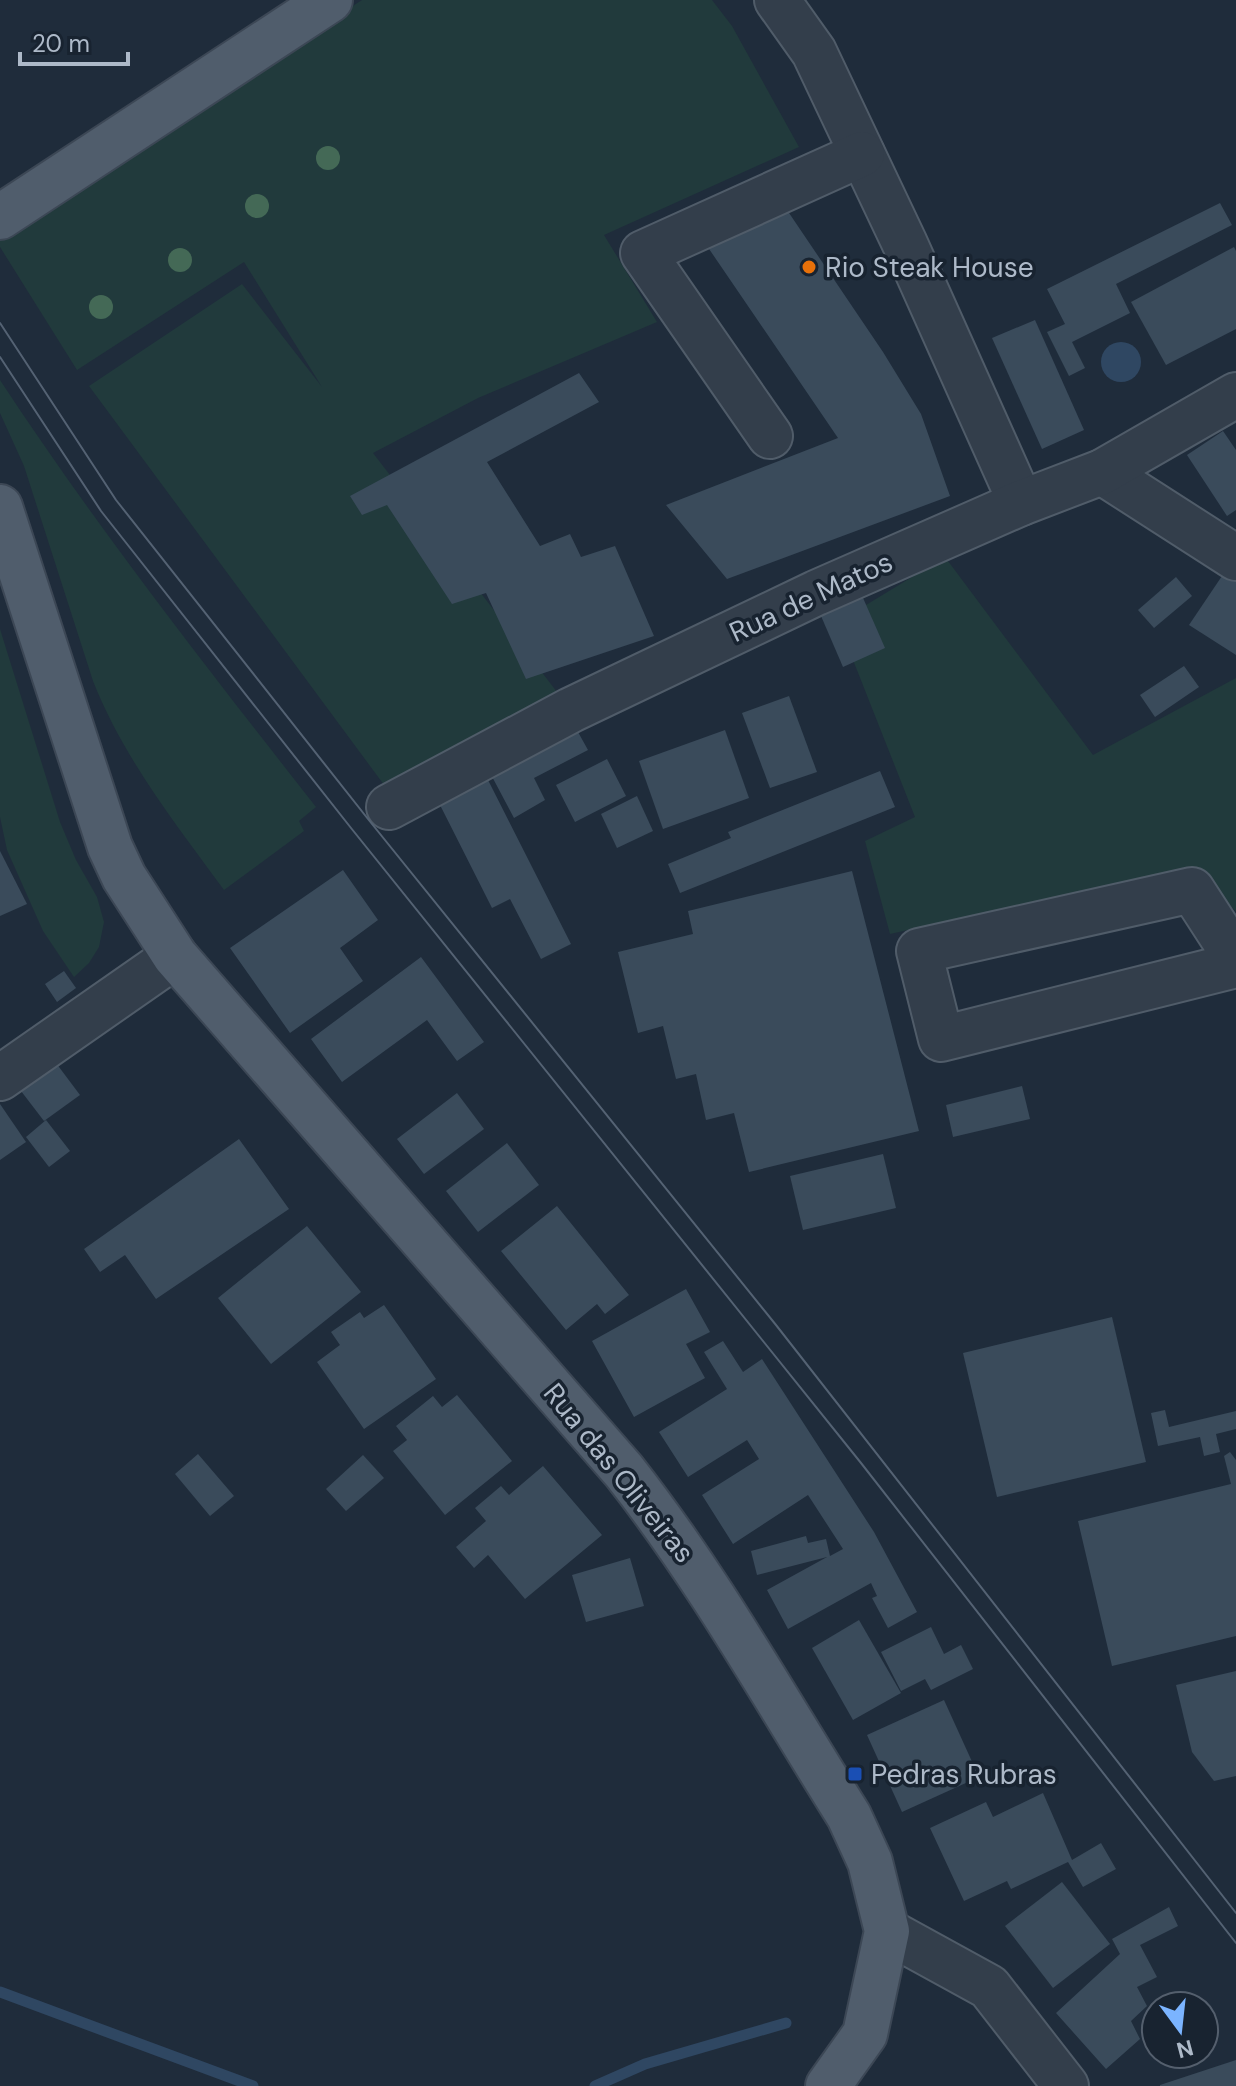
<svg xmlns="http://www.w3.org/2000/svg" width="1236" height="2086" font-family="'DM Sans',sans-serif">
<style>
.green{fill:#213a3c}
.water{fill:#2f4762}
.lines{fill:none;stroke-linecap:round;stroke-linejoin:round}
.stream{stroke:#2f4762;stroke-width:11}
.building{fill:#3a4b5b}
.minor-casing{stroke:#505c69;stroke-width:48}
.major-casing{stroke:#3c4755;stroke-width:48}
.minor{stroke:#333e4b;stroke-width:44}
.major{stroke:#505d6c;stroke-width:44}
.tram{stroke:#546273;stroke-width:2}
.tree{fill:#446956}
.food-dot{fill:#e8710a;stroke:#182330;stroke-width:3}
.transit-dot{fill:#1a4fb4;stroke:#182330;stroke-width:3}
.labels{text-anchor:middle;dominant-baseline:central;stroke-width:7;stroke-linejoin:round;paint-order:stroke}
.poi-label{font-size:28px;fill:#adb9c8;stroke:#182330;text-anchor:start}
.street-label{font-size:28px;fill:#adb9c8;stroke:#182330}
</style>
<rect width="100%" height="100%" fill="#1f2c3b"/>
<!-- green -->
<g class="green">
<polygon points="362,0 712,0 732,26 799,147 604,235 657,322 478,398 373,453 567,705 390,793 89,386 242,284 322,387 244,262 77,370 0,247 0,236"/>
<path d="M 0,380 C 98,529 207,668 316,807 L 299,821 L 304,831 L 224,890 C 175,823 124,759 93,681 L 24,466 L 0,413 Z"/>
<polygon points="945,557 1093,755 1236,678 1236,911 1184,869 890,934 865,841 915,817 838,622"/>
<polygon points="0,629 60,822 76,860 97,897 104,922 99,947 89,963 74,977 43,931 7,850 0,817"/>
</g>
<!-- water -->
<circle class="water" cx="1121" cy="362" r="20"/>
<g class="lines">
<!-- stream -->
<g class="stream">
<polyline points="0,1992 253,2086"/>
<polyline points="595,2086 645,2064 786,2023"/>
</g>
</g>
<!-- building -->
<g class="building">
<polygon points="1220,203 1232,225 1116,284 1130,313 1072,342 1085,368 1069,376 1047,332 1065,324 1047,289"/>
<polygon points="785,207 883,352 921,414 950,496 727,579 666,505 838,438 705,243"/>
<polygon points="1234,247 1236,251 1236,329 1166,365 1131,302"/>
<polygon points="1035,320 1084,430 1042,449 992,338"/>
<polygon points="579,373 599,402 487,462 540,546 570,534 581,557 615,546 654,636 526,679 486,593 452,604 387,505 362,515 350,496"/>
<polygon points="1223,431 1236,450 1236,510 1227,516 1187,455"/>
<polygon points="1224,573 1236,580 1236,655 1189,625"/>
<polygon points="1176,577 1192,596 1154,628 1138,610"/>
<polygon points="860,591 885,648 843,667 818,609"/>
<polygon points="1184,666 1199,687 1155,717 1140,695"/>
<polygon points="789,696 817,772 770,788 742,713"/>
<polygon points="573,723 588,750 534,778 545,800 514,818 488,769"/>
<polygon points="725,730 749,798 663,829 639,761"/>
<polygon points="607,759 626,796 575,822 556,785"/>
<polygon points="880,771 895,807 680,893 668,864 731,838 728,832"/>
<polygon points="487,778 571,944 541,959 510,899 492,908 439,803"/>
<polygon points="637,796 653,831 617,848 601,814"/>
<polygon points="0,851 27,904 0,916"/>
<polygon points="343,870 378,920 340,948 363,981 290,1033 230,948"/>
<polygon points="852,871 919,1131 749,1172 734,1113 706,1120 696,1074 676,1079 663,1026 638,1033 618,952 693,934 688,911"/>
<polygon points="421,957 484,1042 457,1061 427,1020 342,1082 311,1039"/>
<polygon points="64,971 76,988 57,1002 45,984"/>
<polygon points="56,1063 80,1095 44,1121 21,1091"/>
<polygon points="1022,1086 1030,1119 953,1137 946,1105"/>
<polygon points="457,1093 484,1129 424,1174 397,1139"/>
<polygon points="0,1104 26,1142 0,1160"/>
<polygon points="46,1120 70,1151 49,1167 26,1137"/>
<polygon points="239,1139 289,1209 156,1299 125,1255 100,1272 84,1249"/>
<polygon points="507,1143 539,1185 478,1232 446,1191"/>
<polygon points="883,1154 896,1208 803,1230 790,1176"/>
<polygon points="557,1206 629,1295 605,1314 597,1304 566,1330 501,1251"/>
<polygon points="307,1226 361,1292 271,1364 218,1298"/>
<polygon points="686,1289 710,1332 686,1344 705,1378 634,1417 592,1341"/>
<polygon points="384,1305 436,1379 364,1429 317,1362 340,1345 331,1332 360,1312 364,1318"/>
<polygon points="1112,1317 1146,1462 997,1497 963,1353"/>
<polygon points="723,1341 743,1372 762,1359 874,1532 917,1612 888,1628 872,1598 877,1596 871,1583 788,1629 767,1590 827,1557 757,1575 751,1551 806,1536 808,1543 826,1539 830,1556 843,1549 808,1495 733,1544 702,1495 759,1459 747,1440 688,1477 659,1432 727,1389 704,1352"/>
<polygon points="457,1395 512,1461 445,1515 393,1451 407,1440 396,1426 433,1396 442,1407"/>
<polygon points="1165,1410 1169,1427 1236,1411 1236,1429 1216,1434 1220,1452 1204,1456 1200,1437 1158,1446 1151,1413"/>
<polygon points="1230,1452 1236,1460 1236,1636 1112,1666 1078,1521 1231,1484 1224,1456"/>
<polygon points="198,1454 234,1496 210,1516 175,1474"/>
<polygon points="363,1455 384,1478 346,1511 326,1489"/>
<polygon points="543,1466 602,1535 525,1599 488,1555 474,1568 456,1547 486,1521 475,1508 501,1486 509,1495"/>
<polygon points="630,1558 644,1606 586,1622 572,1575"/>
<polygon points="859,1620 901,1693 853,1720 812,1648"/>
<polygon points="931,1627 944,1654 961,1645 973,1669 931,1690 925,1679 901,1691 881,1652"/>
<polygon points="1236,1671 1236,1776 1214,1781 1192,1752 1176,1685"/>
<polygon points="944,1700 979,1777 902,1812 867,1735"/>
<polygon points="1043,1793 1072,1860 1101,1843 1116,1869 1083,1887 1068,1862 1011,1889 1007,1881 964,1901 930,1828 986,1802 993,1817"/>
<polygon points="1062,1882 1110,1944 1053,1988 1005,1926"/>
<polygon points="1169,1907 1178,1926 1140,1945 1157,1977 1137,1987 1147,2006 1131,2021 1140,2039 1106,2069 1056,2013 1120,1954 1112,1939"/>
<polygon points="1236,2060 1236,2086 1160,2086 1160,2085"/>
</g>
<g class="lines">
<!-- minor casing -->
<g class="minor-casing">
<g id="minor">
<polyline points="777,0 814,52 905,244 1021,503"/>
<polyline points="770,436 643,253 862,154"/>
<polyline points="1102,472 1236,558"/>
<polyline points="389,807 571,710 816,593 1021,503 1102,472 1236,395"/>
<polyline points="1236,958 1192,890 919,951 941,1039 1236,965"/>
<polyline points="0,1078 175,956"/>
<polyline points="887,1931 989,1987 1066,2086"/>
</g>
</g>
<!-- major casing -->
<g class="major-casing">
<g id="major">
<polyline points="0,217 330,0"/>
<path d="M 0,507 L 110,847 L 124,877 L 175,956 L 624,1471 C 709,1579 776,1700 849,1816 L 870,1862 L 887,1931 L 865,2034 L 828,2086"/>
</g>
</g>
<!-- minor -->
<use href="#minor" class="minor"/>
<!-- major -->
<use href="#major" class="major"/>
<!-- tram -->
<g class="tram">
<polyline points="0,323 116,500 368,819 776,1325 1236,1913"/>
<polyline points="0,357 101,511 351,828 861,1463 1236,1943"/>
</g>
</g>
<!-- trees -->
<g class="tree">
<circle cx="328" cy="158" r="12"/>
<circle cx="257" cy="206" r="12"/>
<circle cx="180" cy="260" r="12"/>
<circle cx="101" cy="307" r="12"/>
</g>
<!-- markers -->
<circle class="food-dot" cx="809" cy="267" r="8"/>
<rect class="transit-dot" x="847" y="1766" width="16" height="16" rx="4"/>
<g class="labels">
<!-- poi labels -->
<g class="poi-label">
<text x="825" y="267">Rio Steak House</text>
<text x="871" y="1774">Pedras Rubras</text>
</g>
<!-- street labels -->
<g class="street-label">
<text transform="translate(811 597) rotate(-25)">Rua de Matos</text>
<text transform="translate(619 1473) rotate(51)">Rua das Oliveiras</text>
</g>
</g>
<!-- north arrow -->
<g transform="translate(1180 2030) rotate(165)"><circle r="38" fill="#182330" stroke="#545f6d" stroke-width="2"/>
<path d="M0-6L14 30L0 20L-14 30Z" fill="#7bb4ff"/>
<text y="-12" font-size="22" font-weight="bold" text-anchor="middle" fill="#adb9c8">N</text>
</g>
<!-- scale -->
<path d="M20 52v12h108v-12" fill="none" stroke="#adb9c8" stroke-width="4"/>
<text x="32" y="52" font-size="24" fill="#adb9c8" stroke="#182330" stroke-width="6" paint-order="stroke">20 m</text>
</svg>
